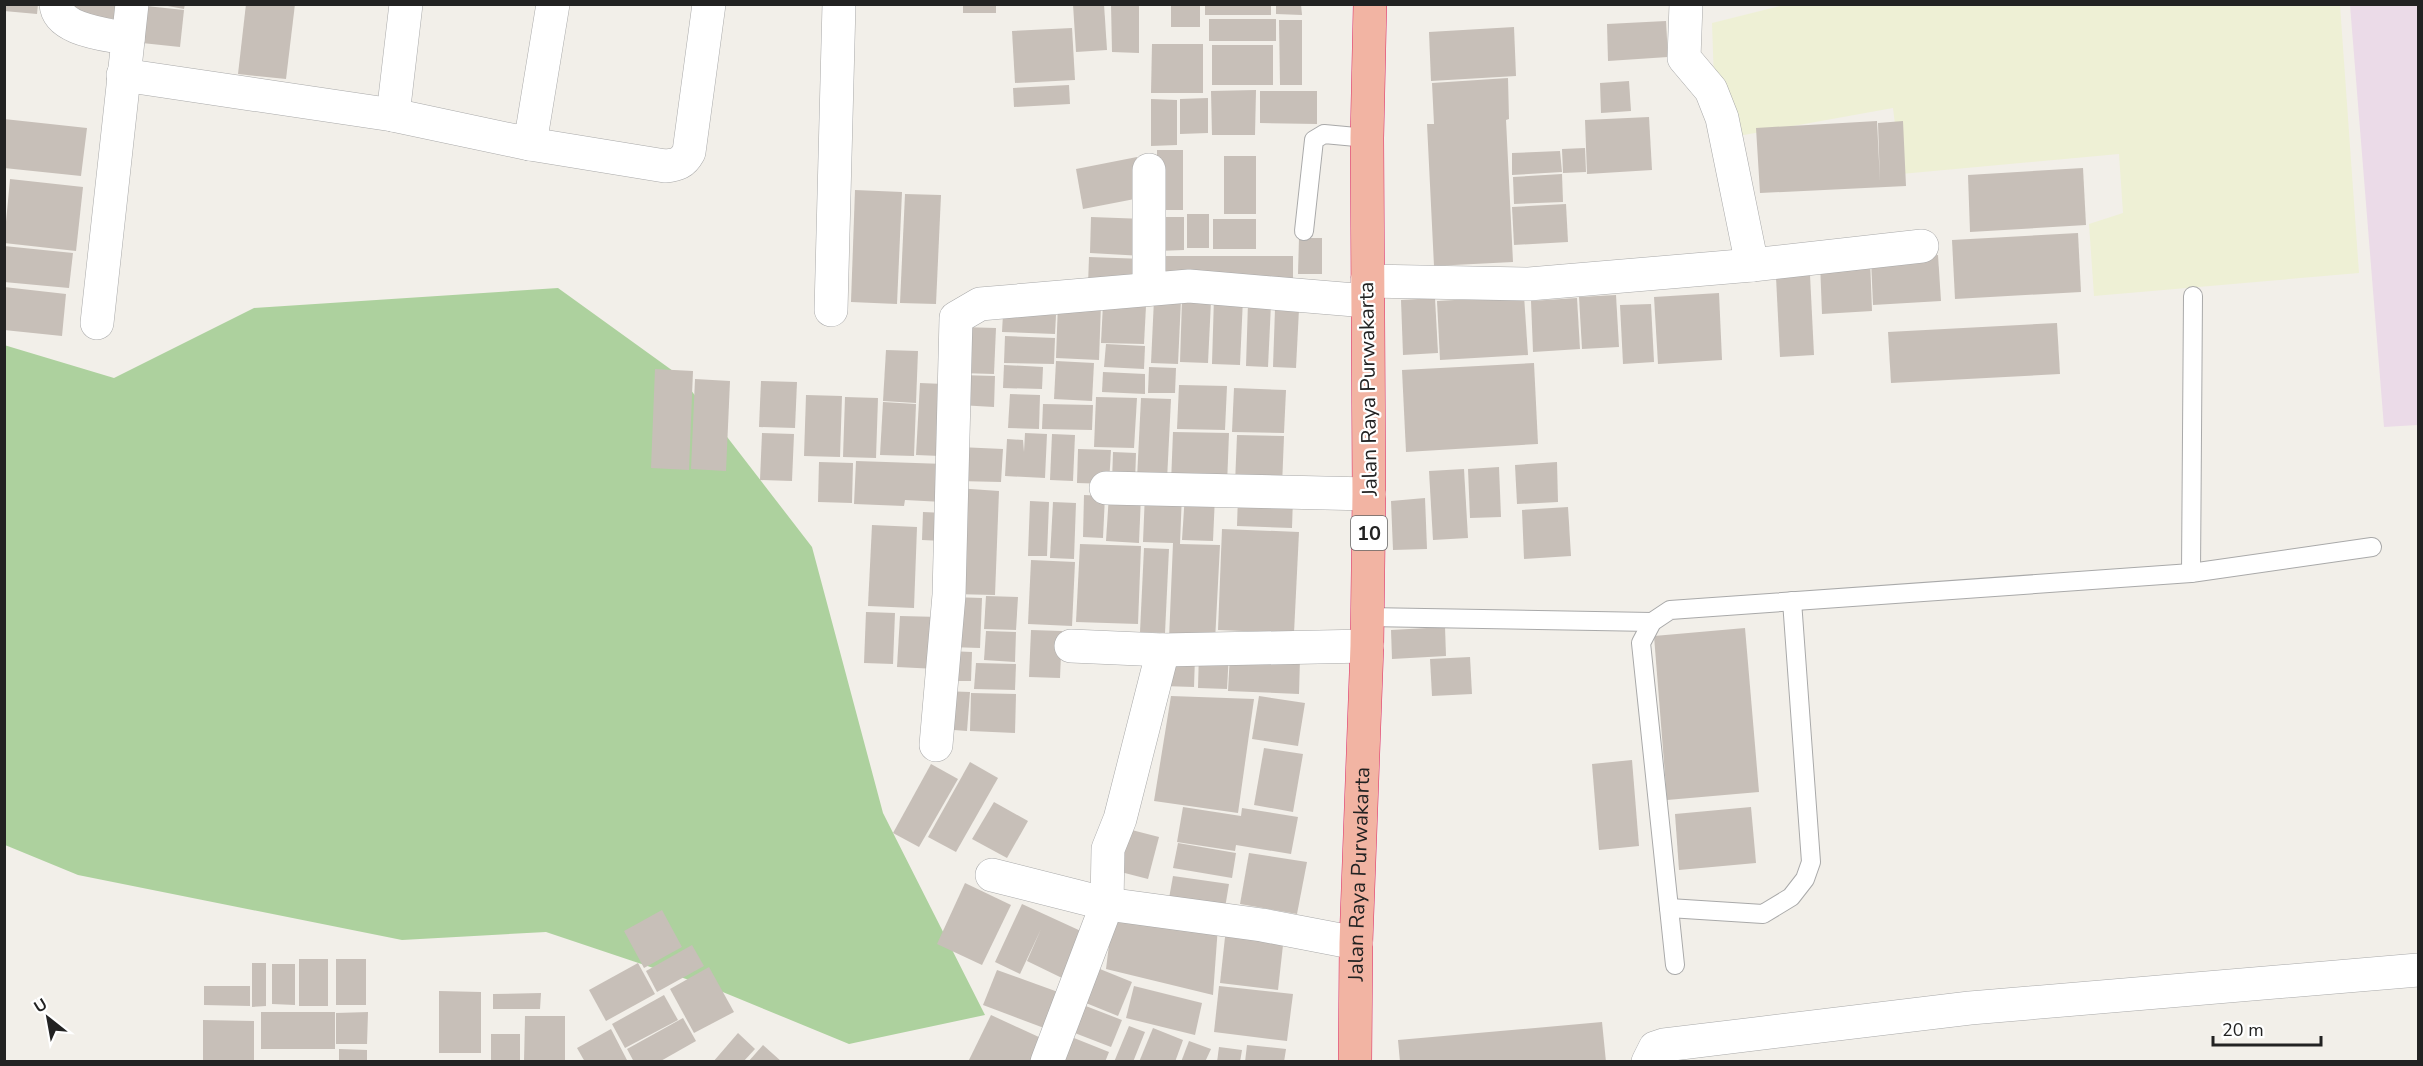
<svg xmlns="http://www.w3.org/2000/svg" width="2423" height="1066" font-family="'Nunito Sans',sans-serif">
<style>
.industrial{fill:#ebdbe8}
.farmland{fill:#eef0d5}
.forest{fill:#add19e}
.building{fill:#c7bfb8}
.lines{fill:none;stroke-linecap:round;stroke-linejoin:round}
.service-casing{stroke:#a9a9a9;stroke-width:20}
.minor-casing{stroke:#a9a9a9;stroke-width:34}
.trunk-casing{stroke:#dc2a67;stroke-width:34}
.service{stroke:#fff;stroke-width:18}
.minor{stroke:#fff;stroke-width:33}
.trunk{stroke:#f2b4a3;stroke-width:33}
.labels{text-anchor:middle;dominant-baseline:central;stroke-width:4.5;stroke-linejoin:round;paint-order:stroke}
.shield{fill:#fff;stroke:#646464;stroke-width:1.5}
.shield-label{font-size:20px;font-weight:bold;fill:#222}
.street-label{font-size:21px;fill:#222;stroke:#fff}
</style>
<rect width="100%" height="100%" fill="#f2efe9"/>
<!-- industrial -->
<polygon class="industrial" points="2350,5 2418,5 2418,425 2384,427"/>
<!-- farmland -->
<polygon class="farmland" points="1788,4 2340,5 2359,273 2094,296 2089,224 2123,213 2119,154 1901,174 1893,108 1716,140 1712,23"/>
<!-- forest -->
<polygon class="forest" points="558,288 680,376 812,547 883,813 985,1015 849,1044 713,988 546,932 402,940 78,875 5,845 4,345 114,378 254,308"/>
<!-- building -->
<g class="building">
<polygon points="4,4 38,4 37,14 4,11"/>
<polygon points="75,4 124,4 122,20 74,14"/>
<polygon points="157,4 185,4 184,9"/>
<polygon points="246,4 295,4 286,79 238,74"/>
<rect x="963" y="4" width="33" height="9"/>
<polygon points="1073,4 1104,4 1107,50 1076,52"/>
<polygon points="1111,4 1139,4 1139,53 1112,52"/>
<rect x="1171" y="4" width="29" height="23"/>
<rect x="1205" y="4" width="66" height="11"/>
<polygon points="1276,4 1301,4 1302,15 1276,14"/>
<polygon points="146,6 184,10 180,47 142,43"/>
<rect x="1209" y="19" width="67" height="22"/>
<polygon points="1279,20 1302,20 1302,85 1280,85"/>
<polygon points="1666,21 1668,57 1608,61 1607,24"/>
<polygon points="1514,27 1516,76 1431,81 1429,32"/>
<polygon points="1072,28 1075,80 1015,83 1012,31"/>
<polygon points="1152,44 1203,44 1203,93 1151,93"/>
<rect x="1212" y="45" width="61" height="40"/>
<polygon points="1508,78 1509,119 1506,120 1513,262 1434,266 1427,124 1434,124 1432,83"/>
<polygon points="1629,81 1631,111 1601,113 1600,83"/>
<polygon points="1069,85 1070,104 1014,107 1013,88"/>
<polygon points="1256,90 1255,135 1212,135 1211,91"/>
<polygon points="1260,91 1317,91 1317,124 1260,123"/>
<polygon points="1208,98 1208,133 1180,134 1180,99"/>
<polygon points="1151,99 1177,100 1177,145 1151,146"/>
<polygon points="1649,117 1652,170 1587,174 1585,120"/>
<polygon points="4,119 87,128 81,176 4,168"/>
<polygon points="1877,121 1880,182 1878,123 1903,121 1906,186 1760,193 1756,128"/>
<polygon points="1585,148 1586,172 1563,173 1562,149"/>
<rect x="1157" y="150" width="26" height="60"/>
<polygon points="1560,151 1562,172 1512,175 1512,153"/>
<rect x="1224" y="156" width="32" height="58"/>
<polygon points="1137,157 1145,197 1083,209 1076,169"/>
<polygon points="2083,168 2086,225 1970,232 1968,175"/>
<polygon points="1562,174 1563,202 1514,204 1513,177"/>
<polygon points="10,179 83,187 76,251 4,243"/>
<polygon points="855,190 902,192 897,304 851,302"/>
<polygon points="905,194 941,195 936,304 900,303"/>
<polygon points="1566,204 1568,242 1514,245 1512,207"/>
<rect x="1187" y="214" width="22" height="34"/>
<polygon points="1091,217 1145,219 1143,256 1090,253"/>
<polygon points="1158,217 1184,217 1184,250 1158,251"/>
<rect x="1213" y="219" width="43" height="30"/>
<polygon points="2078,233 2081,292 1955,299 1952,240"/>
<polygon points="1299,238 1322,238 1322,274 1298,274"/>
<polygon points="4,246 73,253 69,288 4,282"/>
<polygon points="1938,255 1941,301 1873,305 1871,259"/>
<polygon points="1157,256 1293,256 1293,279 1157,280"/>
<polygon points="1089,257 1144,259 1142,288 1088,285"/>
<polygon points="1870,259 1872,311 1822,314 1820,262"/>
<polygon points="1810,275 1814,355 1780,357 1776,277"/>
<polygon points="4,287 66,294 62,336 4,330"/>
<polygon points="1719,293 1722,360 1658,364 1654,297"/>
<polygon points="1616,295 1619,347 1582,349 1579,297"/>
<polygon points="1524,296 1528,355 1440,360 1437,301"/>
<polygon points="1214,297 1243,298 1240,365 1212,364"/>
<polygon points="1435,298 1438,353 1403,355 1401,300"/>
<polygon points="1577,298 1580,349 1533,352 1531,301"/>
<polygon points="1154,299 1181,299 1178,364 1151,363"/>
<polygon points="1182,300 1211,301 1208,363 1180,362"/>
<polygon points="1058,303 1101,304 1099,360 1056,358"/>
<polygon points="1248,303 1271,304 1268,367 1246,366"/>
<polygon points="1103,304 1146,306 1144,344 1101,343"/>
<polygon points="1651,304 1654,362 1623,364 1620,305"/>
<polygon points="1275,309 1299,309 1296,368 1273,367"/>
<polygon points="1003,314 1056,315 1055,334 1002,332"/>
<polygon points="2057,323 2060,374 1891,383 1888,332"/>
<polygon points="961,327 996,328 994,374 960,373"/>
<polygon points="1005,336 1055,338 1054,364 1004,363"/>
<polygon points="1106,344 1145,346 1144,369 1104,367"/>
<polygon points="886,350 918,351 916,403 883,401"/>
<polygon points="1056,361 1094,363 1092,401 1054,399"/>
<polygon points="1534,363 1538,444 1406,452 1402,370"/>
<polygon points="1004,365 1043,367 1042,389 1003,388"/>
<polygon points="1149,367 1176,368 1175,393 1148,393"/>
<polygon points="655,369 693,371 689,470 651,468"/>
<polygon points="1103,372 1145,374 1145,394 1102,392"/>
<polygon points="960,375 995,376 994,407 959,405"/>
<polygon points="695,379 730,381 726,471 691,469"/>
<polygon points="761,381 797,382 795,428 759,427"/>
<polygon points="920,383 944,384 940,456 916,455"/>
<polygon points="1179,385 1227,386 1225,430 1177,429"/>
<polygon points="1234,388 1286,390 1284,433 1232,432"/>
<polygon points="1010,394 1040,395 1039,429 1008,428"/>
<polygon points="806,395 842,396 840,457 804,456"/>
<polygon points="845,397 878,398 876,458 843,457"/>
<polygon points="1096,397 1137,398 1134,448 1094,447"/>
<polygon points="1141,398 1171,399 1167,480 1137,479"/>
<polygon points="883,402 916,404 914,456 880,455"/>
<polygon points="1043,404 1093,405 1092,430 1042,429"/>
<polygon points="1173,432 1229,433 1227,485 1171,483"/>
<polygon points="762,433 794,434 792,481 760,480"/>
<polygon points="1025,433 1047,434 1045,478 1005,476 1007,439 1023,440 1024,452"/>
<polygon points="1052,434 1075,435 1073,481 1050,480"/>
<polygon points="1237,435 1284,436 1282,486 1235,484"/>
<polygon points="959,447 1003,449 1001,482 958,481"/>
<polygon points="1078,449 1111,450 1109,484 1077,483"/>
<polygon points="1113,452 1136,453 1135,483 1112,482"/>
<polygon points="856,461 945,464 943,502 905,500 904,506 854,504"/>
<polygon points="819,462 853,463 852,503 818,502"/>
<polygon points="1557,462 1558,502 1517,504 1515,465"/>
<polygon points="1499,467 1501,517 1470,518 1468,469"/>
<polygon points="1464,469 1468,538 1433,540 1429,471"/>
<polygon points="956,488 999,491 995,595 952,594"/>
<polygon points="1145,493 1182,494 1180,544 1220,545 1215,641 1169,639 1173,543 1143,542"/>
<polygon points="1185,494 1215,496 1213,541 1182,540"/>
<polygon points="1084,495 1105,496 1103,538 1083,537"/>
<polygon points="1109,495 1141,496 1139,543 1106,541"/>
<polygon points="1238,496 1293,498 1292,528 1237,526"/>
<polygon points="1425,498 1427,549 1393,550 1391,501"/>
<polygon points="1030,501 1049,502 1047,556 1028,556"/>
<polygon points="1053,502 1076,503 1074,559 1050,558"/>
<polygon points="1568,507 1571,556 1524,559 1522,510"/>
<polygon points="923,512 945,513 943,541 922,540"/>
<polygon points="872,525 917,527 914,608 868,606"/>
<polygon points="1222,529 1299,532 1294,633 1218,630"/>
<polygon points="1080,544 1141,546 1138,624 1076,622"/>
<polygon points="1144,548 1169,549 1165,633 1140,632"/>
<polygon points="1031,560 1075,562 1072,626 1028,624"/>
<polygon points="986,596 1018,597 1016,630 984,629"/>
<polygon points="952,597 982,598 980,648 950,647"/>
<polygon points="866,612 895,613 893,664 864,663"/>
<polygon points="900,616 940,617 937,669 897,667"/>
<polygon points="1445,627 1446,656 1392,659 1391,630"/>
<polygon points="1745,628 1759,792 1667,800 1654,636"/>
<polygon points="1031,630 1062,631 1060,678 1029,677"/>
<polygon points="986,631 1016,632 1015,662 984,660"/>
<polygon points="948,651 972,652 971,681 947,681"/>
<polygon points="1199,652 1229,653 1227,689 1198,688"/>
<polygon points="1230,654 1300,659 1299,694 1228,691"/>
<polygon points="1164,656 1195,657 1194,687 1163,686"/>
<polygon points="1470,657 1472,694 1432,696 1430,659"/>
<polygon points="976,663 1016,664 1015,690 974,689"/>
<polygon points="942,691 970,692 967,731 941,729"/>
<polygon points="971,693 1016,694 1015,733 970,731"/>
<polygon points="1171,696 1254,699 1238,813 1154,801"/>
<polygon points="1259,696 1305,703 1298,746 1252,739"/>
<polygon points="1264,748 1303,754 1293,812 1254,805"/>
<polygon points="1632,760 1639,846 1599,850 1592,764"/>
<polygon points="970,762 998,778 956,852 928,837"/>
<polygon points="931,764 958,779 919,847 893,833"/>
<polygon points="994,802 1028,821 1007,858 972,839"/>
<polygon points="1183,807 1241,816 1242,808 1298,817 1291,854 1236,845 1235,851 1177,842"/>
<polygon points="1751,807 1756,863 1679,870 1675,814"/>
<polygon points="1124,828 1159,837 1148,879 1113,870"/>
<polygon points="1178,843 1236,853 1232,878 1173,868"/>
<polygon points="1249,853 1307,862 1297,914 1240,904"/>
<polygon points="1173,876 1229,884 1224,914 1168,904"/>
<polygon points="965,883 1011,905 982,965 937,944"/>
<polygon points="1022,904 1083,932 1062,978 1027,961 1041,929 1020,974 995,962"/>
<polygon points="662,910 682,947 644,968 624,931"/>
<polygon points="1113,913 1218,926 1213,995 1106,969"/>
<polygon points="1226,928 1284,936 1278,990 1220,983"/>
<polygon points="692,945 704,966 657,992 646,971"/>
<rect x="299" y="959" width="29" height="47"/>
<rect x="336" y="959" width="30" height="46"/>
<polygon points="252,963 266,963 266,1006 252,1007"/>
<polygon points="638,963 655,994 606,1021 589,990"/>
<polygon points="272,964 295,964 295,1005 272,1004"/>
<polygon points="709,967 734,1012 694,1033 670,989"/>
<polygon points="1095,967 1132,982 1118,1016 1081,1001"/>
<polygon points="997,970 1058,992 1044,1028 983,1005"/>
<polygon points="204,986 250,986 250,1006 204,1005"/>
<polygon points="1134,986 1202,1003 1195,1035 1126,1018"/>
<polygon points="1219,986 1293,994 1287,1041 1214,1032"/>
<polygon points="439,991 481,992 481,1053 439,1053"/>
<polygon points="541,993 540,1009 493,1009 493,994"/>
<polygon points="664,995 678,1020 625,1048 612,1024"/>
<polygon points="1078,1003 1122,1020 1111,1047 1067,1030"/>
<rect x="261" y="1012" width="74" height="37"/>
<polygon points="368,1012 367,1044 336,1044 336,1013"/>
<polygon points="991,1015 1041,1038 1030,1062 968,1062"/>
<polygon points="525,1016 565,1016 565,1062 524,1062"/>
<polygon points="683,1018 696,1041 659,1062 634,1062 627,1049"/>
<polygon points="203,1020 254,1021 254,1060 203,1060"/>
<polygon points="1602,1022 1606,1062 1400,1062 1398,1040"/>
<polygon points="1129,1026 1145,1032 1133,1062 1114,1062"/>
<polygon points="1153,1028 1183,1040 1175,1062 1139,1062"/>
<polygon points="611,1029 628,1062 585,1062 577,1048"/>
<polygon points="738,1033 755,1049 743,1062 713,1062"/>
<rect x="491" y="1034" width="29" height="28"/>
<polygon points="1074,1038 1109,1052 1105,1062 1064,1062"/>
<polygon points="1189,1041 1211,1049 1205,1062 1181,1062"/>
<polygon points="763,1045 782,1062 748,1062"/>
<polygon points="1247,1045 1286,1049 1284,1062 1245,1062"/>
<polygon points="1219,1047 1242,1050 1240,1062 1217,1062"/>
<polygon points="339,1049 367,1050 367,1062 339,1062"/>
</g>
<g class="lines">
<!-- service casing -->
<g class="service-casing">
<g id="service">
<polyline points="1304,231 1314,140 1324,134 1367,138"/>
<polyline points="2191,573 2193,296"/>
<polyline points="1367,617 1652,622"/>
<polyline points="1669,908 1763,914 1791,897 1805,879 1811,862 1792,601"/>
<polyline points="1675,965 1641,643 1652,622 1670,610 2191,573 2372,547"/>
</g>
</g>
<!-- minor casing -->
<g class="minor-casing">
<g id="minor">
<path d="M 56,4 C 58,31 107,34 128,39"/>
<polyline points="1686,4 1684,58 1711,90 1722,118 1752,265"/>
<polyline points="123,75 393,115 530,144 553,4"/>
<polyline points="393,115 406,4"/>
<path d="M 530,144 L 665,166 C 677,165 683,163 689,152 L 709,4"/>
<polyline points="1367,281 1529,284 1752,265 1922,246"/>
<polyline points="1149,289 1149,170"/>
<polyline points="831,310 839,4"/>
<polyline points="97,323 132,4"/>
<polyline points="1106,488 1369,494"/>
<polyline points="1071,646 1163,650 1367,646"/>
<polyline points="936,745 949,595 956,318 980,304 1189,286 1367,301"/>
<polyline points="992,875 1107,904 1262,925 1356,943"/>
<polyline points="1047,1062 1107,904 1108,849 1120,819 1163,650"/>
<polyline points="1648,1062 1655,1048 1664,1045 1970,1008 2418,970"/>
</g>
</g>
<!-- trunk casing -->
<g class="trunk-casing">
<g id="trunk">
<path id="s1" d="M 1355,1062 L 1356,943 L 1367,646 L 1369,494 L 1367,138 L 1370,4"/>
</g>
</g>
<!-- service -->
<use href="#service" class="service"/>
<!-- minor -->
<use href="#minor" class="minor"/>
<!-- trunk -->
<use href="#trunk" class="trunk"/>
</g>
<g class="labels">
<!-- shield labels -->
<rect class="shield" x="1351" y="516" width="36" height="34" rx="4.5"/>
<g class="shield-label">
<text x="1369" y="533">10</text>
</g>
<!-- street labels -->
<g class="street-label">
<text transform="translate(1368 389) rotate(-91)">Jalan Raya Purwakarta</text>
<text stroke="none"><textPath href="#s1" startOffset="188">Jalan Raya Purwakarta</textPath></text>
</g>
</g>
<!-- border -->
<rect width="2423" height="1066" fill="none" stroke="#222222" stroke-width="12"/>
<!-- north arrow -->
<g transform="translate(48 1018) rotate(329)" stroke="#ffffff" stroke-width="4.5" paint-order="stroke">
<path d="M0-4.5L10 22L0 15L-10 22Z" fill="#222222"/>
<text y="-9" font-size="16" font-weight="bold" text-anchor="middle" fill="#222222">U</text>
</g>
<!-- scale -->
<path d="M2213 1036v9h108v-9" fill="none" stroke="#222222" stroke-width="3"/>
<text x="2222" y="1036" font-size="18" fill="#222222" stroke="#ffffff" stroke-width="4.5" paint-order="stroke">20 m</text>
</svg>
